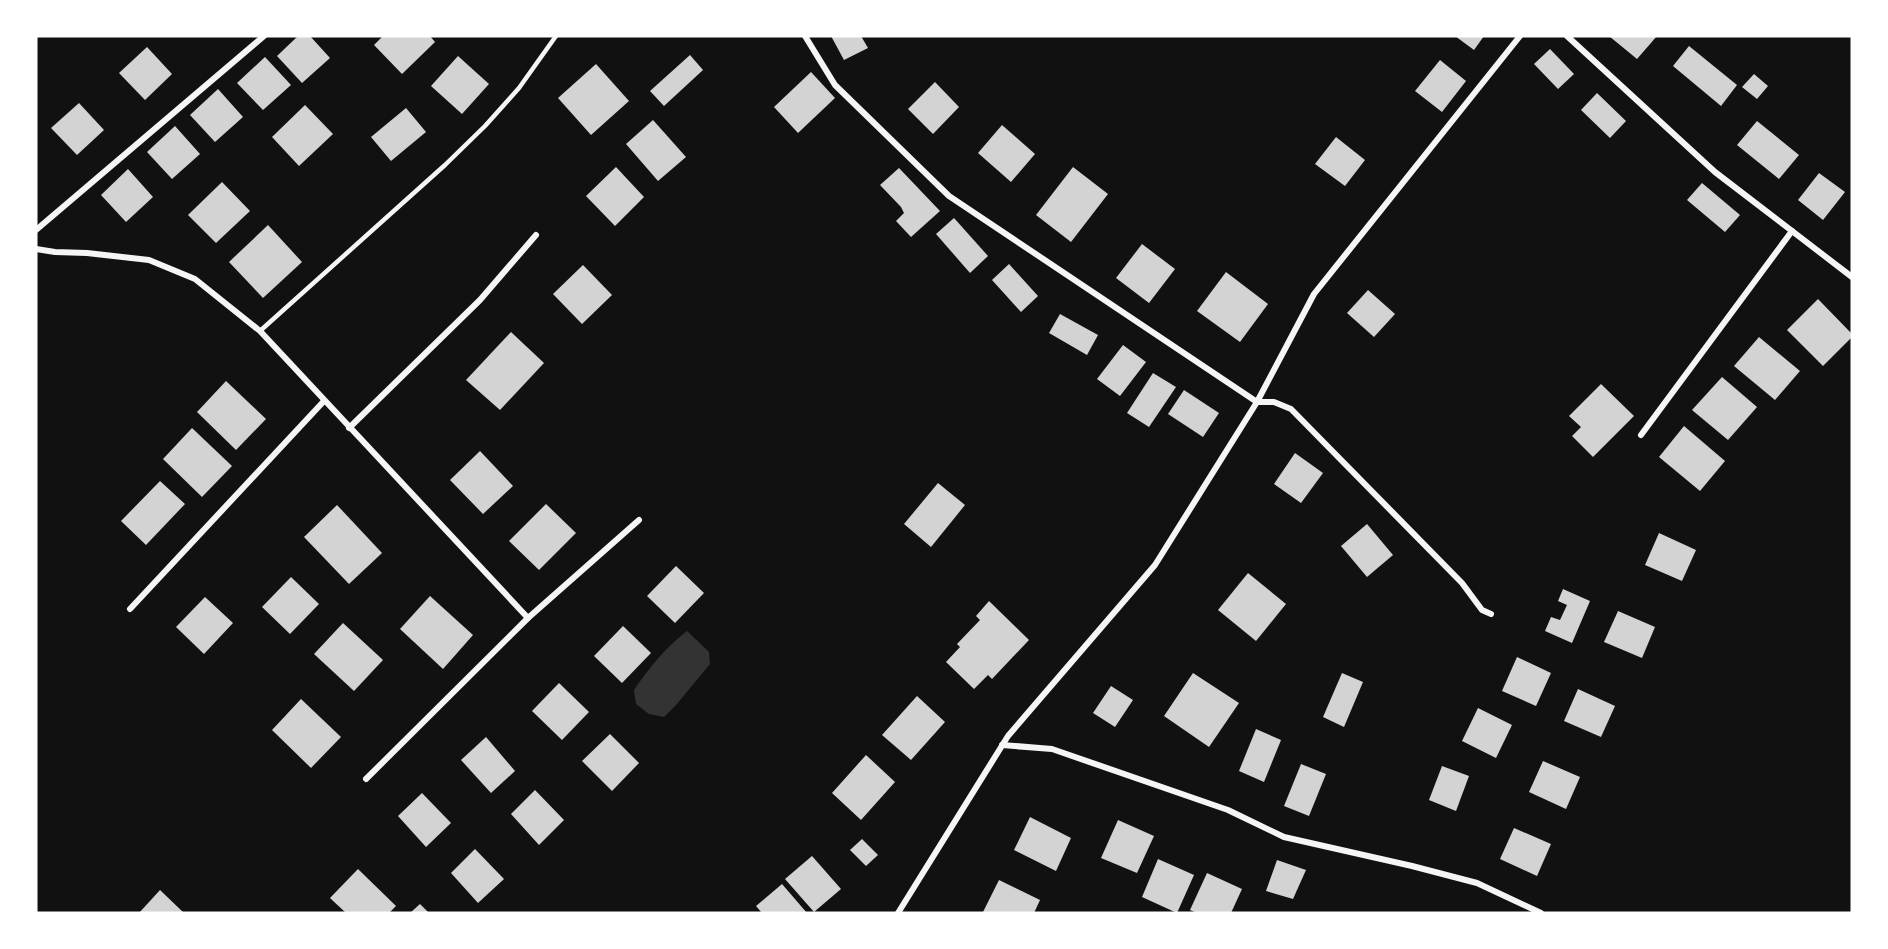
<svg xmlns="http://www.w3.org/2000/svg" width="1888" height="949" font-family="Inter,sans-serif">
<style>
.water{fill:#333}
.building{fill:#d3d3d3}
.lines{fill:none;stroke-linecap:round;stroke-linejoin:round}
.service{stroke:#f5f5f5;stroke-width:4.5}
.minor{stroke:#f5f5f5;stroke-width:6}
</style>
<rect width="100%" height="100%" fill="#111"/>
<!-- water -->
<path class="water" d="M 687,631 L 709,652 L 710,664 L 676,705 L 664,717 L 649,714 L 636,704 L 634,690 C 649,668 665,648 687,631 Z"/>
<!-- building -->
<g class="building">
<polygon points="298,36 310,36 330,58 302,83 277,56"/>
<polygon points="383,36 430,36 435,42 402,74 374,45"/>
<polygon points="831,36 861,36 868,48 844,60"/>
<polygon points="1455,36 1484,36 1474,50"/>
<polygon points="1609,36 1657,36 1637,59"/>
<polygon points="1689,46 1737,85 1721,106 1673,66"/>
<polygon points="147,47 172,74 145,100 119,73"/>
<polygon points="1550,49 1574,74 1558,89 1534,64"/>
<polygon points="690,55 703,70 664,106 650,91"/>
<polygon points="458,56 489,84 462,114 431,86"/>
<polygon points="265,57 291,85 263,110 237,83"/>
<polygon points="1440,60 1466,81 1442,112 1415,91"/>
<polygon points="596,64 629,101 591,135 558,98"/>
<polygon points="811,72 835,98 798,133 774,107"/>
<polygon points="1754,74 1768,86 1757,99 1742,87"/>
<polygon points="935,82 959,107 933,134 908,109"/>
<polygon points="218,89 243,117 215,142 190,115"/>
<polygon points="1597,93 1626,121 1610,138 1581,110"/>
<polygon points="79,103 104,130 77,155 51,128"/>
<polygon points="305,105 333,134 299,166 272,137"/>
<polygon points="406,108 426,132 391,161 371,137"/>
<polygon points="653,120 686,157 658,181 626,144"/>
<polygon points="1757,121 1799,155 1779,179 1737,145"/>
<polygon points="1002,125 1035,154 1011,182 978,153"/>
<polygon points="175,126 200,154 172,179 147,152"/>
<polygon points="1336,137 1365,160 1345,186 1315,164"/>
<polygon points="616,167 644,197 615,226 586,196"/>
<polygon points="1073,167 1108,194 1071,242 1036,215"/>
<polygon points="899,168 940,211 911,237 896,221 904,213 901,207 880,185"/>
<polygon points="128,169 153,197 126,222 101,195"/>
<polygon points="1819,173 1845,192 1823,220 1798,200"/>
<polygon points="222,182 250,211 216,243 188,215"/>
<polygon points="1702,183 1740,215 1725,232 1687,200"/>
<polygon points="954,218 988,256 970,273 936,234"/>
<polygon points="268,225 302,262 263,298 229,262"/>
<polygon points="1142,244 1175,269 1149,303 1116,278"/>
<polygon points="1009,264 1038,296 1021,312 992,280"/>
<polygon points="583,265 612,295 582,324 553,294"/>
<polygon points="1226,272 1268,304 1240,342 1197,311"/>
<polygon points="1368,290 1395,314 1374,337 1347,313"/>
<polygon points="1818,299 1852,334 1852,337 1823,366 1787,330"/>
<polygon points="1060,314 1098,335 1087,355 1049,333"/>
<polygon points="511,332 544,363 500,410 466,380"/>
<polygon points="1759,337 1800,371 1775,400 1734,366"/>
<polygon points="1123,345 1146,362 1120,396 1097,379"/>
<polygon points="1153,373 1176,387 1149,427 1127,413"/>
<polygon points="1722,377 1757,407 1728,440 1692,410"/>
<polygon points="226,381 266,419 236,450 197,412"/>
<polygon points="1601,384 1634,416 1593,457 1572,436 1581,427 1569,416"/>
<polygon points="1184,390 1219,413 1203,437 1168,414"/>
<polygon points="1684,426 1725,461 1700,491 1659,457"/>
<polygon points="192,428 232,466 202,497 163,459"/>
<polygon points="480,451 513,486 483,514 450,480"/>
<polygon points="1295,453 1323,473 1301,503 1274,484"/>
<polygon points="160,481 185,504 146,545 121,521"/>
<polygon points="938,483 965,505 931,547 904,524"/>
<polygon points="546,504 576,533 539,570 509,541"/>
<polygon points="337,505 382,553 349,584 304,537"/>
<polygon points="1367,524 1393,555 1367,577 1341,546"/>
<polygon points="1659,533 1696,550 1682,581 1645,565"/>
<polygon points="676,566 704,593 675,623 647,596"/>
<polygon points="1248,573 1286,604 1256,641 1218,610"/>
<polygon points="291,577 319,604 290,634 262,607"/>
<polygon points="1563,589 1590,601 1572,643 1545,631 1551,617 1560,620 1567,605 1558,601"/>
<polygon points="430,596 473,635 443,669 400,629"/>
<polygon points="205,597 233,623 204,654 176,627"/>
<polygon points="989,601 1029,640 992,679 988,675 974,689 946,662 960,647 957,644 980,620 976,616"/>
<polygon points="1618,611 1655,627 1642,658 1604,642"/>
<polygon points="343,623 383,660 354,691 314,654"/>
<polygon points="623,626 651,653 622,683 594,656"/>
<polygon points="1517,657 1551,673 1536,706 1502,691"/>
<polygon points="1193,673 1239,703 1209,747 1164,716"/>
<polygon points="1342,673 1363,682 1344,727 1323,717"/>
<polygon points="559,683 589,712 562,740 532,711"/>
<polygon points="1111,686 1133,700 1115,727 1093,713"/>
<polygon points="1578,689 1615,706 1601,737 1564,721"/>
<polygon points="917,696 945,722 911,760 882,735"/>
<polygon points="301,699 341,737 311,768 272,730"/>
<polygon points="1478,708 1512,725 1496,758 1462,741"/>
<polygon points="1256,729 1281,740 1264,782 1239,771"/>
<polygon points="610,734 639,763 612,791 582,761"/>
<polygon points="486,737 515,771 491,793 461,760"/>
<polygon points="866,755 895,782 861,820 832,793"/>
<polygon points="1543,761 1580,777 1566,809 1529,792"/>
<polygon points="1301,764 1326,774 1309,816 1284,806"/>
<polygon points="1442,766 1469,776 1456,811 1429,800"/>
<polygon points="535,790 564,820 539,845 511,814"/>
<polygon points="422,793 451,823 426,847 398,816"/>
<polygon points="1030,817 1071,838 1056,871 1014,850"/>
<polygon points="1118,820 1154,836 1137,873 1101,858"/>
<polygon points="1514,828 1551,844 1537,876 1500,859"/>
<polygon points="862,839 878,855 866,866 850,850"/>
<polygon points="475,849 504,879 478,903 451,873"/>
<polygon points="812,856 841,889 814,912 785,879"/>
<polygon points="1158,859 1194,875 1177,913 1142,897"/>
<polygon points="1277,860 1306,870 1293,899 1266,891"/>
<polygon points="358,869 396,906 389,913 346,913 330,898"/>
<polygon points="1207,873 1242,889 1231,913 1197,913 1190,910"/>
<polygon points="999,880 1040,900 1034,913 983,912"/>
<polygon points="782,884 807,913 762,913 756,906"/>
<polygon points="160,890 184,913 139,913"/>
<polygon points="420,904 429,913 410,913"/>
</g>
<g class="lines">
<!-- service -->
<polyline class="service" points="260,331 445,165 485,126 519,88 556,36"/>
<!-- minor -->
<g class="minor">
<polyline points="805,36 835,85 949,196 1257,402 1274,402 1291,409 1462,583 1482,610 1491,614"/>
<polyline points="1567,36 1715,172 1852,277"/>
<polyline points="36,230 264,36"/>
<polyline points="36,249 55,252 87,253 149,260 195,279 260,331 528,618"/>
<polyline points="349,428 480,300 536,235"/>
<polyline points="1641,435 1792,231"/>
<polyline points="130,609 324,401"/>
<polyline points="1002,745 1052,749 1228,810 1284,837 1412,866 1477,883 1541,913"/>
<polyline points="366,779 528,618 639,520"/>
<polyline points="898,913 1008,736 1155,565 1257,402 1314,294 1520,36"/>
</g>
</g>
<!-- border -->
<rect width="1888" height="949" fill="none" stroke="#ffffff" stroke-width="75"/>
</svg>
